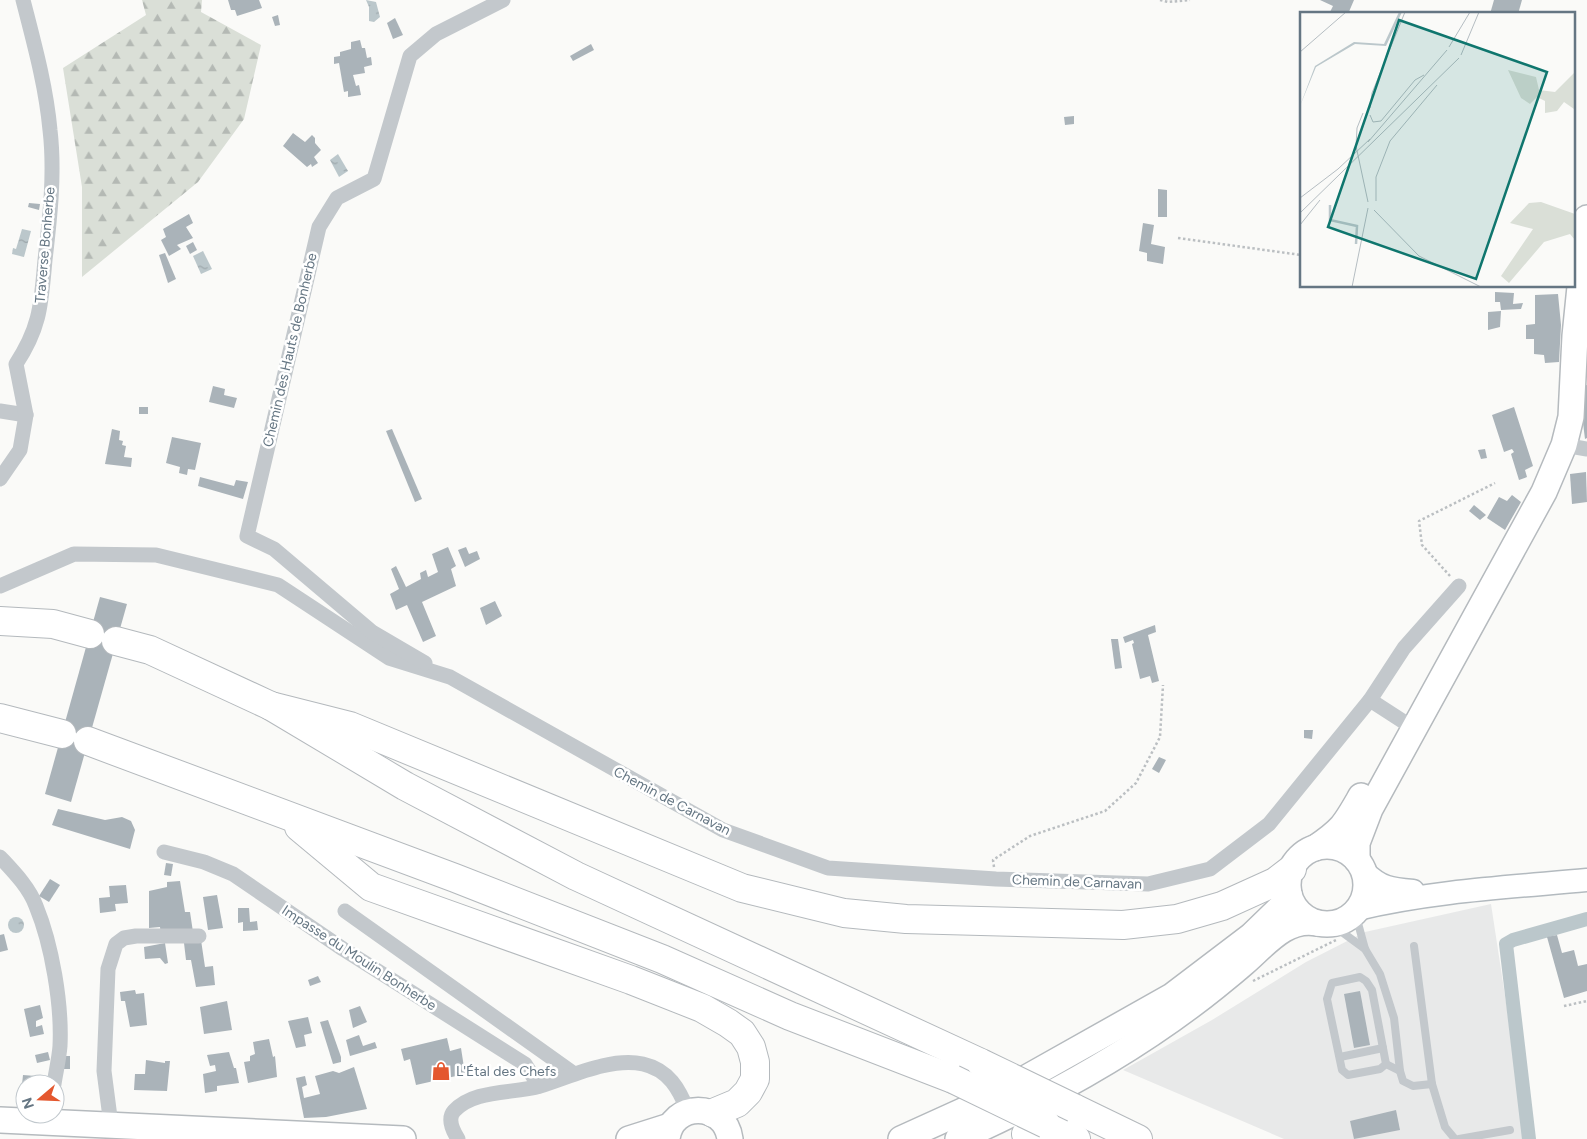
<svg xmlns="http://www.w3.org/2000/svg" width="1587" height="1139" font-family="Figtree,sans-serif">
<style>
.built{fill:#e8e9e9}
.forest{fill:url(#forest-firs)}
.water{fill:url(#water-ripples)}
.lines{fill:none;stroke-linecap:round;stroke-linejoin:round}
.canal{stroke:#bbc7cb;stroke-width:14}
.building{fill:#aab3b9}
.secondary-casing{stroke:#b3babf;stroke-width:25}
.primary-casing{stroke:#b5babe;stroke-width:28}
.highway-casing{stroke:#b4b9bd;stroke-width:30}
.path{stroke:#bbbfc2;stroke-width:2.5;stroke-dasharray:2.5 2.5;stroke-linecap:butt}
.lane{stroke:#c3c8cc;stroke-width:8}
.street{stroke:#c3c8cc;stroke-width:15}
.secondary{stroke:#fff;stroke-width:22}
.primary{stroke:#fff;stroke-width:25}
.highway{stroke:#fff;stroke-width:28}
.highway-bridge-casing{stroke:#b4b9bd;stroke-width:30;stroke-linecap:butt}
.highway-bridge{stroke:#fff;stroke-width:28}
.labels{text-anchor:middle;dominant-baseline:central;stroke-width:5;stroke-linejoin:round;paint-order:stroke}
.street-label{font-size:14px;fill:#657683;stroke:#fff}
.poi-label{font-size:14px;fill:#657683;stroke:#fff;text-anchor:start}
.inset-river{fill:none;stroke:#bbc7cb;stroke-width:2.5}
.inset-road{fill:none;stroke:#b5bdc2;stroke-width:1}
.view{fill:#0f766e;fill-opacity:0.15;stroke:#0f766e;stroke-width:2.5}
.inset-edge{fill:none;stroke:#657683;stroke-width:2.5}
</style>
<defs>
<pattern id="forest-firs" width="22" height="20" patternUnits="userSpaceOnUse" patternTransform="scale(1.25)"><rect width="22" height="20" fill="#dadfd7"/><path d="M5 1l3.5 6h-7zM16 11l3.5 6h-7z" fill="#b4b9b4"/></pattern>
<pattern id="water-ripples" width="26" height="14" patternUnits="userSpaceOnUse" patternTransform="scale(1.25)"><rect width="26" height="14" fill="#bbc7cb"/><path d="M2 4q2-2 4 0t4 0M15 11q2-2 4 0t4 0" fill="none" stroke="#9ca6aa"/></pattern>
</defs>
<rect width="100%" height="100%" fill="#fafaf8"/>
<!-- built -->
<polygon class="built" points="1491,904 1507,1009 1523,1139 1284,1139 1123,1070 1212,1020 1306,962 1365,932"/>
<!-- forest -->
<polygon class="forest" points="142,0 202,0 201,12 261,45 244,119 198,182 82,277 82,187 63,68 146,15"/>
<!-- water -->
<g class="water">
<polygon points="366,0 376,2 380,17 374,22 369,21 369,7"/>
<polygon points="338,154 348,171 339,177 330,160"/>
<polygon points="22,229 31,231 24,257 12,254 13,248 16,249"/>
<polygon points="203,251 212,269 201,274 193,256"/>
<circle cx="16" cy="925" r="8"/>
</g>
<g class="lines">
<!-- canal -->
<polyline class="canal" points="1529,1139 1506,944 1513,940 1587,919"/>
</g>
<!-- building -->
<g class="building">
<polygon points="228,0 259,0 262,8 237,16 235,10 231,10"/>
<polygon points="1320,0 1354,0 1348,14 1329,14 1333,6"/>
<polygon points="1494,0 1522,0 1518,14 1490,14"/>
<polygon points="278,15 280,25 275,26 272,17"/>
<polygon points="395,18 403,35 393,39 387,23"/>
<polygon points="360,40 362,48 365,48 367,58 371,57 372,65 364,67 365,73 353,75 356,86 359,85 361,95 348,97 348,91 344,92 339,63 334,64 334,57 340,56 340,52 351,49 351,42"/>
<polygon points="591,44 594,50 573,61 570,56"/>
<polygon points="1074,116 1074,124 1065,125 1064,117"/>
<polygon points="293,133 305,142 312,135 315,138 315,143 321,150 314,157 318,163 312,167 311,164 307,167 283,146"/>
<polygon points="1158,189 1167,190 1167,217 1158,217"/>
<polygon points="29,203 40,204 39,210 28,207"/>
<polygon points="189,214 193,223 186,227 193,238 177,245 181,249 169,256 161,240 166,237 163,229"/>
<polygon points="1143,223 1154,225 1151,244 1165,247 1163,264 1147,261 1147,253 1139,251"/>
<polygon points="193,242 197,250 190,254 186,246"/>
<polygon points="165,253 176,279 168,283 159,255"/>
<polygon points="1495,292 1514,293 1513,304 1523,303 1521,309 1501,310 1500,302 1495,302"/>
<polygon points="1558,294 1561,325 1559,362 1545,363 1544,355 1534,354 1534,339 1526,339 1526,325 1535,324 1535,295"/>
<polygon points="1501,311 1500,327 1488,330 1488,312"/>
<polygon points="1587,385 1587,438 1585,439 1580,398 1582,386"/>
<polygon points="213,386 225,389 224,395 237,398 234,408 209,402"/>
<rect x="139" y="407" width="9" height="7"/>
<polygon points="1514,407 1533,466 1525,470 1527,477 1519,480 1511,454 1514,452 1512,449 1504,452 1492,415"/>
<polygon points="112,429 120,431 119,440 123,441 122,445 126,446 124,457 132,458 131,467 105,464"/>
<polygon points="392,429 422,499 415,502 386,431"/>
<polygon points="172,437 201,443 195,470 188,469 187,475 179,473 180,467 166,463"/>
<polygon points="1485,449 1487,458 1481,459 1478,450"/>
<polygon points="1586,472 1587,502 1572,504 1570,474"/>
<polygon points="200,477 234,486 236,480 248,482 243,499 198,486"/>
<polygon points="1512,495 1521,502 1505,530 1487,518 1499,497 1507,501"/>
<polygon points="1474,505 1486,515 1480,520 1469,511"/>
<polygon points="448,547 456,566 451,569 456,586 422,602 436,636 423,642 407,605 396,610 390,594 399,589 391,569 396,566 406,587 421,579 420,573 426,570 428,577 438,572 432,554"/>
<polygon points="466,547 469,554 477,551 480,559 465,567 458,550"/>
<polygon points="100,597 127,604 71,802 45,794"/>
<polygon points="495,601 502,616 486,625 480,608"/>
<polygon points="1155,625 1156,632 1148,635 1159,681 1152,683 1150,676 1140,679 1132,644 1134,643 1133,640 1125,643 1123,637"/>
<polygon points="1111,639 1118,639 1122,668 1115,669"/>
<polygon points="1304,730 1313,730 1312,739 1304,738"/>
<polygon points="1159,757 1166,760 1159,773 1152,769"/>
<polygon points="58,809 105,820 122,817 131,821 135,830 130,849 52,825"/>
<polygon points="166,863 173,864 171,876 164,875"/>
<polygon points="50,879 60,885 49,902 39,896"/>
<polygon points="180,881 185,912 190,912 193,932 161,935 160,927 149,928 149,891 167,887 167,882"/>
<polygon points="126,885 128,903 115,904 116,911 100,913 99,898 110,897 109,886"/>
<polygon points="217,895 223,928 208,930 203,897"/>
<polygon points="238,908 249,908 250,922 257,921 258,930 243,931 243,922 238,923"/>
<polygon points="4,934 8,950 0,952 0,935"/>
<polygon points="1557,935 1562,953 1574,950 1578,966 1587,964 1587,991 1564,998 1547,937"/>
<polygon points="201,940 205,967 213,966 215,985 196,987 191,960 186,960 184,943"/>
<polygon points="165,943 168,963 165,964 160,958 145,959 144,947"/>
<polygon points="318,976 321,982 310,986 308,980"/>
<polygon points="135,990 136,994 144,993 147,1025 130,1027 125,1001 121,1001 120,992"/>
<polygon points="1360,991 1370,1045 1354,1048 1344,994"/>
<polygon points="227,1001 232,1030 204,1034 200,1007"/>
<polygon points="40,1005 43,1018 36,1021 36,1027 42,1025 44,1034 30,1037 24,1009"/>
<polygon points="360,1006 367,1022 353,1028 349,1010"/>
<polygon points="308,1017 312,1033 304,1035 306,1046 296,1048 288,1021"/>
<polygon points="328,1020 341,1057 341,1062 333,1064 320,1022"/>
<polygon points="359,1035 363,1046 375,1042 377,1048 350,1056 346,1040"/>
<polygon points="447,1038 450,1051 461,1048 465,1074 416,1085 410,1059 404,1061 401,1049"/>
<polygon points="269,1039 273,1057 275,1056 277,1077 248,1083 244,1062 250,1061 250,1056 255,1054 253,1042"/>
<polygon points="48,1052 50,1060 37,1063 35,1055"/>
<polygon points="229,1052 234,1068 236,1068 239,1083 217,1086 217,1091 205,1093 203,1074 216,1071 215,1065 210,1066 207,1055"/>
<rect x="62" y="1056" width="8" height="13"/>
<polygon points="146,1060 165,1063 165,1061 170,1061 167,1091 134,1090 135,1074 145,1074"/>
<polygon points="354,1067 367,1109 326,1117 304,1118 296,1078 305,1076 307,1085 302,1087 304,1098 320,1094 315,1076 333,1071 339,1073"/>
<polygon points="23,1075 48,1077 47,1084 25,1084 25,1094 21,1094"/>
<polygon points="1396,1110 1400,1130 1354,1139 1350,1121"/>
</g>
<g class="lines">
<!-- secondary casing -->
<g class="secondary-casing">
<g id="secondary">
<path d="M 1364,872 C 1381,888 1390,889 1413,891"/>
<path d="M 1357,909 C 1432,891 1511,887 1587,880"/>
</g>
</g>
<!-- primary casing -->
<g class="primary-casing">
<g id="primary">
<circle cx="1327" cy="885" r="39"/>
<path d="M 1315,848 C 1343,829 1345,824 1361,796"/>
<polyline points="1357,860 1357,843 1370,809 1544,492 1564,445 1571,417 1575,336 1587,218"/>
<polyline points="0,1120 403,1139"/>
<polyline points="629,1139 670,1126"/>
<path d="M 667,1139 C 671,1101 725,1101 730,1139"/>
<polyline points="901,1139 987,1100 1172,996 1251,936 1281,907 1289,894"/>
<path d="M 958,1139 C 1049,1098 1138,1049 1215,987 C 1225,979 1235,971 1244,963 C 1265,945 1286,917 1317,923"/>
</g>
</g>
<!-- highway casing -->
<g class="highway-casing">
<g id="highway">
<polyline points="0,621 53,624 90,634"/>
<polyline points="116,641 150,650 271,706 405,786 576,876 981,1063"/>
<polyline points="271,706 350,726 742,888 844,913 906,919 1123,925 1177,919 1222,906 1275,882 1292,869"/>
<polyline points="0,718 62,734"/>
<polyline points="88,741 455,878 662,959 790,1016 953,1079"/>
<polyline points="299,827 371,887 631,980 702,1008 728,1023 742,1033 751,1047 755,1062 755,1079 748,1092 737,1103 713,1113"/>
<polyline points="1074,1108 1138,1139"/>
<polyline points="1046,1124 1076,1139"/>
<polyline points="1026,1134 1035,1139"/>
</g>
</g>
<!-- path -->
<g class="path">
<polyline points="1160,0 1168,2 1190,0"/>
<polyline points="1178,238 1301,255"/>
<polyline points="1450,576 1422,545 1419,521 1495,483"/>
<polyline points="994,867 993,860 1030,836 1105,811 1136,783 1160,737 1163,685"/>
<polyline points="1253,981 1336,940"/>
<polyline points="1564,1006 1587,1001"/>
</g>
<!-- lane -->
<g class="lane">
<polyline points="1355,912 1365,949 1380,974 1394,1018 1400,1071"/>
<polyline points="1331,924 1365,949"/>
<polyline points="1414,946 1432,1084 1445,1127 1455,1139"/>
<polygon points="1360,977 1366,981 1372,990 1386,1064 1380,1069 1348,1075 1342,1070 1327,999 1332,983"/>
<polyline points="1340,1057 1383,1048"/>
<polyline points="1386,1064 1400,1071 1403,1081 1413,1086 1432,1084"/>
<polyline points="1459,1139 1510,1130"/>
</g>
<!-- street -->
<g class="street">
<polyline points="0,411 26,415"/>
<polyline points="1564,445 1587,449"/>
<path d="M 0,479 L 20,450 L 26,415 L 16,364 C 41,326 41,303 45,260 C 50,217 55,173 50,130 C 46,86 34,43 23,0"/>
<polyline points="0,586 74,554 156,555 278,585 389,658 450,677 723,830 828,868 996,879 1148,884 1210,869 1269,824 1370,700 1404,722"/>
<polyline points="425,663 372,632 274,549 247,536 319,227 337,198 374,179 410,56 436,34 503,0"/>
<polyline points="1370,700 1404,648 1459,586"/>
<polyline points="164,852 204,862 233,874 343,949 525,1064 539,1086"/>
<path d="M 0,857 C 13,871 29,887 36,906 C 52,945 62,1004 60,1046 C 59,1059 56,1071 54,1084"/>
<polyline points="345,911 573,1073"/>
<polyline points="111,1125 104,1071 108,969 116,944 124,938 136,936 199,936"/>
<path d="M 458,1139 C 453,1131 447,1119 454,1111 C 474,1089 513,1094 540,1086 C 570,1077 610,1057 643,1064 C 669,1070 679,1089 688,1111"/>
</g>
<!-- secondary -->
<use href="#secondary" class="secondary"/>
<!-- primary -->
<use href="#primary" class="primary"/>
<!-- highway -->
<use href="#highway" class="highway"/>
<!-- highway-bridge casing -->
<g class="highway-bridge-casing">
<g id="highway-bridge">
<polyline points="981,1063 1074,1108"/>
<polyline points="953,1079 1046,1124"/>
</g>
</g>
<!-- highway-bridge -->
<use href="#highway-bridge" class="highway-bridge"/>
</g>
<!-- icons -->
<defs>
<g id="shop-bare" transform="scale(1.5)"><path d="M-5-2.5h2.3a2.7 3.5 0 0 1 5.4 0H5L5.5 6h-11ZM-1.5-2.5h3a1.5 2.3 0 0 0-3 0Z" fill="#e4572e" stroke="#fff" stroke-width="2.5" paint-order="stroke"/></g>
</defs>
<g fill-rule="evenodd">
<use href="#shop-bare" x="441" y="1071"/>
</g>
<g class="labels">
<!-- street labels -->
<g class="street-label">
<text transform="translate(45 245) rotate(-85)">Traverse Bonherbe</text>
<text transform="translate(290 350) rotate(-77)">Chemin des Hauts de Bonherbe</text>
<text transform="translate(672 801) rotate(28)">Chemin de Carnavan</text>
<text transform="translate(1077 882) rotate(2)">Chemin de Carnavan</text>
<text transform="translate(359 958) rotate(33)">Impasse du Moulin Bonherbe</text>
</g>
<!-- poi labels -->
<g class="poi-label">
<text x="456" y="1071">L'Étal des Chefs</text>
</g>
</g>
<!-- overview -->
<g transform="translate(1300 12)">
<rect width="275" height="275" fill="#fafaf8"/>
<path d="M 208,58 L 236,65 L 239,78 L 255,80 L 275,60 L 275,111 L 274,97 L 264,90 L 257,99 L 245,101 L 245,89 L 237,85 L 230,92 L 221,86 ZM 241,190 L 275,202 L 275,228 L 270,222 L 244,230 L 209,271 L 201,264 L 233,217 L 210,211 L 229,191 Z" fill="#dadfd7"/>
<path d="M 99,0 L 102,0 L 86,34 L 55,32 L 16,55 L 0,94 L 15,54 L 54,30 L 84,32 Z" fill="#bbc7cb"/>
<path class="inset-river" d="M 30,193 L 30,208 L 57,214 L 56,232"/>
<path class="inset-road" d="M 149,35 L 170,0M 0,40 L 46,0M 161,43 L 179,0M 70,96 L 72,81 L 105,0M 63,101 L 57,116 L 56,134 L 68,190M 70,103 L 73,110 L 81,109 L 115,68 L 124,63M 68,130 L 147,38M 0,186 L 38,157 L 70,127M 76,189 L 76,165 L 90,129 L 137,73M 74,198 L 119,244 L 181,275M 0,201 L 159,46M 0,213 L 20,188M 52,275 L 68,196"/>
<path class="view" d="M 99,8 L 247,60 L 176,267 L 28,215 Z"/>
<rect width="275" height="275" class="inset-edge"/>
</g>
<!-- north arrow -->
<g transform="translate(40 1099) rotate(251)"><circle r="24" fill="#ffffff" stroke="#c1c8cd"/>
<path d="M0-4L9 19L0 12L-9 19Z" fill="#e4572e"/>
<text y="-8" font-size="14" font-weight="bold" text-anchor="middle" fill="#657683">N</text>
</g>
</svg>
